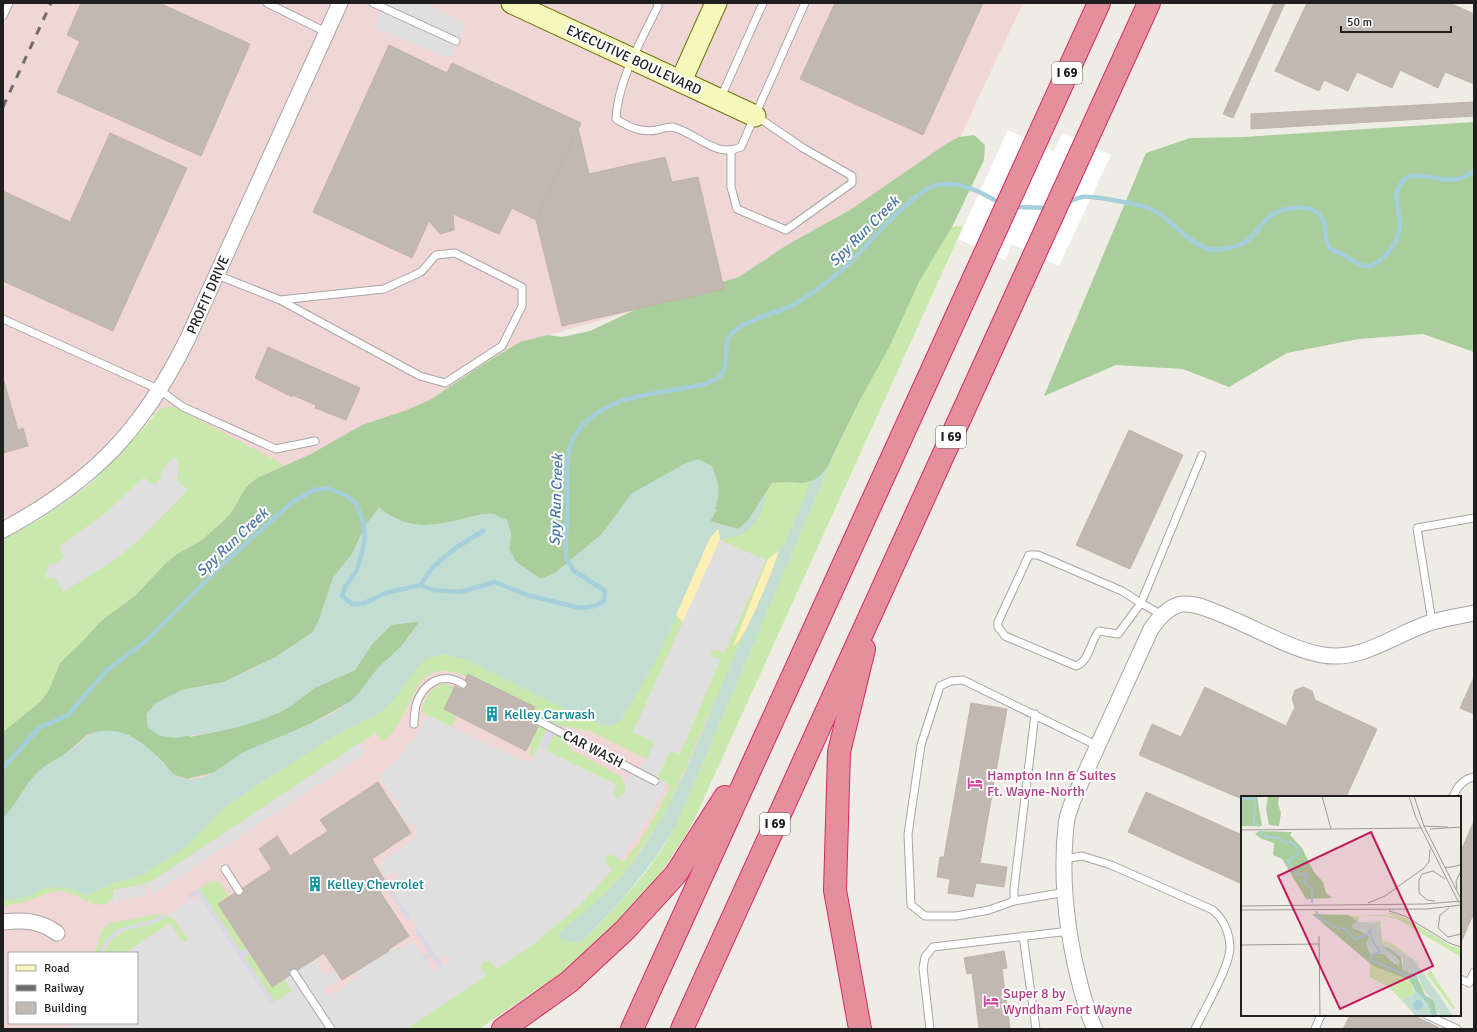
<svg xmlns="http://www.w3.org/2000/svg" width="1477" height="1032" font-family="Signika,sans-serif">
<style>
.commercial{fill:#f0d6d5;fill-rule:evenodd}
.grass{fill:#c9e8ac}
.forest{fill:#a9ce9b}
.wetland{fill:#c2ddd1}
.sand{fill:#fdf0b5}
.parking{fill:#dfdfdf}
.plaza{fill:#d9d9e5}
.pier{fill:#fff}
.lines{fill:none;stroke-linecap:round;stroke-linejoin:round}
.stream{stroke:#a6cfdc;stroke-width:4.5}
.building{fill:#c0b8b1;stroke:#c1b3a8}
.lane-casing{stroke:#a6a6a6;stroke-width:9}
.street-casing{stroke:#a6a6a6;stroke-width:17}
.secondary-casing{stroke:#677407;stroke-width:23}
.highway-casing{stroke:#d72862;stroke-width:24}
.lane{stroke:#fff;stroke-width:7}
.street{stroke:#fff;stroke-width:15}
.secondary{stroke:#f4f8ba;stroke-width:21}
.highway{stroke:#e58f9d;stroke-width:22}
.rail{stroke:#6d6d6d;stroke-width:3;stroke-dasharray:8 8;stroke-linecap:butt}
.labels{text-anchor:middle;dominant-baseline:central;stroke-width:4;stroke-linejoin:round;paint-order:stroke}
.shield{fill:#fff;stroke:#626262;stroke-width:1}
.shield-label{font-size:13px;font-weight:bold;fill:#1f1f1f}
.street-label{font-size:14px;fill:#1f1f1f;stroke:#fff}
.culture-label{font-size:14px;fill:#0d838f;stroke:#fff;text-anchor:start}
.hotel-label{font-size:14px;fill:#b23c85;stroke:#fff;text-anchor:start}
.water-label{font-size:15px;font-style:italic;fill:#4a76a4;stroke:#fff}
.inset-river{fill:none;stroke:#a6cfdc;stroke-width:2}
.inset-road{fill:none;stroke:#9c9a96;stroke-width:1}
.view{fill:#c2185b;fill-opacity:0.15;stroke:#c2185b;stroke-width:2}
.inset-edge{fill:none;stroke:#1f1f1f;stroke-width:2}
</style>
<rect width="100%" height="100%" fill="#efece5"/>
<!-- commercial -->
<path class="commercial" d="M 3,3 L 1023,3 L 946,167 L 759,276 L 548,335 L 342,462 L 914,241 L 664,843 L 570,944 L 449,1029 L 3,1029 L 3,546 L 56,519 L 161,420 L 139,409 L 86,474 L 3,526 ZM 9,953 L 137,953 L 137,1023 L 9,1023 Z"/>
<!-- grass -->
<g class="grass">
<path d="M 956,226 L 963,227 L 694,820 L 685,836 L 656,880 L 634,908 L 566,970 L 479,1029 L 406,1029 L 486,976 L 480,966 L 484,962 L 490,961 L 496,969 C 539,940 577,910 611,871 L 612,870 L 604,862 L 607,856 L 611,854 L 623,862 C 643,840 657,813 670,786 L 659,779 L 659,775 L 670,751 L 680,754 L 720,660 L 711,656 L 711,652 L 715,649 L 724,653 L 766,560 L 720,540 L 745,533 L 766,496 L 766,492 L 772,483 L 808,482 L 810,484 L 785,543 L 781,549 L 768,559 L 734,646 L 737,644 L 747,628 L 746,630 L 668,807 L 656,827 L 626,871 L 562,939 L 575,943 C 588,938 596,928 605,918 C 635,887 665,852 682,812 L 834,455 L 860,400 L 890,346 L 919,282 L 952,227 Z"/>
<polygon points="166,407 174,407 284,465 257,478 246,487 231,513 221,523 202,540 177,554 166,563 136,595 101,621 82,642 60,663 49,690 40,702 3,732 3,539 41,519 89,485 136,437 159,410"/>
<path d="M 676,615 L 683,622 L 633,732 L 654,742 L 647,759 L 590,731 L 560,726 L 533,712 L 535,707 L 468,674 L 467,677 C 449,669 434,667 420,682 C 412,696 396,738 381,741 L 376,733 L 149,883 L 113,890 L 113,899 C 97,915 80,893 62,891 C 47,890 43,896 30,900 C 22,903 12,904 3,906 L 3,900 L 24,898 L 45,888 L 61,887 L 74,890 L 87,895 L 113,883 L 142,875 L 199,834 L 224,808 L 257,785 L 341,732 L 381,712 L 418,667 L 428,658 L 444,654 L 469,661 L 563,708 L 602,725 L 621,720 L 648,675 Z"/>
<path d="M 445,684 L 455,687 L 444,709 L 457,716 L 451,726 L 422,712 C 423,699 432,686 445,684 Z"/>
<polygon points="535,724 547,730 534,755 532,756 529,753 532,748 529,746 538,727"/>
<polygon points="559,735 572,750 622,777 626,788 623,796 617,798 613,794 617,785 546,750 552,737"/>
<polygon points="213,880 220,883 229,897 218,905 246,948 241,951 199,888"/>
<path d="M 159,914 L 164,915 C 136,929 114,920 99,953 L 95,953 L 102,930 L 110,923 Z"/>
<path d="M 168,916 L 176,921 L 188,939 L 186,942 L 183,942 L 170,923 L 126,953 L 103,953 C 119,921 141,933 168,916 Z"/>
<polygon points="250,953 272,987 284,979 292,991 275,1002 244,957"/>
</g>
<!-- forest -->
<g class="forest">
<polygon points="1474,122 1474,352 1423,334 1359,339 1287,353 1229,387 1183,369 1116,365 1044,396 1146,153 1190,138 1244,137"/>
<path d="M 974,135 L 985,145 L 984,160 L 952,227 L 919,282 L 890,346 L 860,400 L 827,468 L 817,480 L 803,483 L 788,482 L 772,483 L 748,521 L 738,529 L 710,521 L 717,509 L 611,522 L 602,534 L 555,573 L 541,579 L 516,562 L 509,549 L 511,534 L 507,521 C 503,519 497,515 493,514 C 483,513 472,517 463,519 C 428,527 408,530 379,508 L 365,526 L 352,554 L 333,578 L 319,620 L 312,633 L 276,657 L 224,682 L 182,690 L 190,737 L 234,728 L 278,713 L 291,706 L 314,688 L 355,670 L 372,644 L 391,625 L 420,621 L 401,647 L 379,667 L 361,692 L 350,702 L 310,724 L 241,754 L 216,772 L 187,779 L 172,774 L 164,763 L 129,735 L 100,731 L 87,735 L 65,754 L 52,762 L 29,782 L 12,809 L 3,818 L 3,732 L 40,702 L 49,690 L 60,663 L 82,642 L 101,621 L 136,595 L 166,563 L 177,554 L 202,540 L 221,523 L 231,513 L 246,487 L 257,478 L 311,454 L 362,425 L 404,411 L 430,400 L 482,365 L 520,342 L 548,335 L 562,337 L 590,331 L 643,306 L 739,277 L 787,245 L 850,210 L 946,144 L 959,137 Z"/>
</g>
<!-- wetland -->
<g class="wetland">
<path d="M 834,455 L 677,824 C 656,860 630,892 601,922 C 593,930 586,941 575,943 L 558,937 L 559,933 C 582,913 607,895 626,871 C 673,813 699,738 728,670 C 745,631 766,592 779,551 L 785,543 L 810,484 L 808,482 C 822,479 827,467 834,455 Z"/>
<path d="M 698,459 L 712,466 C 722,491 720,497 710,522 L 738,529 L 748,521 L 766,492 C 765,506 758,525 744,533 C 738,536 728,538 720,540 L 719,530 L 710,538 L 661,651 L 648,675 L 621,720 L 613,725 L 602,725 L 563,708 L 469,661 L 444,654 L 428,658 L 418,667 L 393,701 L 381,712 L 341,732 L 257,785 L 224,808 L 187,846 L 142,875 L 113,883 L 87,895 L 74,890 L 61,887 L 45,888 L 24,898 L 3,900 L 3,818 C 18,803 25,783 40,770 C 50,761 64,756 75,747 C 83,741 89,732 100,731 C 125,727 147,745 163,762 C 170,770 173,777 186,779 C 207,783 226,762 242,753 C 276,736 321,725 351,701 C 363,691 369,677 380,666 C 395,652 410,640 420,621 L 391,625 L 372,644 L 355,670 L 314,688 L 291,706 L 264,719 L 234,728 L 175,738 L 160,736 L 148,728 L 146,714 L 156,703 L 182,690 L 224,682 L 251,670 L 276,657 L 312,633 L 319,620 L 333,578 L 352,554 L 365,526 L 379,508 C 408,530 428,527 463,519 C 472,517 483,513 493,514 C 497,515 502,518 507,520 L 511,534 L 509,549 L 516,562 L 541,579 L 555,573 L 602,534 L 631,494 L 684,464 Z"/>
</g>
<!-- sand -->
<g class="sand">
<polygon points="717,530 719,530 720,540 683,622 676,615 710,538"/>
<path d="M 779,551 C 774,566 745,641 733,646 L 768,559 Z"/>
</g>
<!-- parking -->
<g class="parking">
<polygon points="386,3 423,3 466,23 449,59 374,27"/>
<polygon points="175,456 179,466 177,480 188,490 137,542 110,563 63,592 56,579 44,577 49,564 57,563 64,557 59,546 103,515 144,477 150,483 155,484 161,478 162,470"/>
<polygon points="720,540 766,560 724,653 715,649 711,652 711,656 720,660 680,754 670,751 659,775 659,779 667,783 647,822 620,860 611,854 607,856 604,862 612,869 581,904 534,944 496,969 490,961 484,962 480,966 486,976 406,1029 71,1029 70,1023 137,1023 137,953 126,953 170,923 182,942 186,942 188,939 176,921 168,916 188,900 193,901 200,897 271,1005 292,991 284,979 315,959 322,972 326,975 335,970 340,978 324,989 328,998 358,976 359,969 389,952 388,950 392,947 399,950 412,941 432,970 434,971 449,962 450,958 446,955 439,961 388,884 397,879 397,874 392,872 386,876 378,864 417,837 414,828 405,819 398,809 399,805 378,776 393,764 418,734 427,715 530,764 538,747 617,785 613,794 614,796 617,798 623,796 625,792 625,781 647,759 654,744 652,741 633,732"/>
<polygon points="359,743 366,754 252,828 159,891 153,894 150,885 148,885 146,886 147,896 112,901 113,899 113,890 149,883"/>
</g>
<!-- plaza -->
<g class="plaza">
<polygon points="547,730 559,735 552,737 546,750 538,747"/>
<polygon points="388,884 411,918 407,920 385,886"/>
<polygon points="199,888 240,951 246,948 250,953 244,957 275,1002 271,1005 198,894 188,900 188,895"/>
<polygon points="164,915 168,916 157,922 119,932 108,943 103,953 99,953 106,940 117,929 146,922"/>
<polygon points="417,927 443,965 439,968 431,956 424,960 422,957 429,952 414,930"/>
</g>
<!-- pier -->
<polygon class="pier" points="1008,130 1054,151 1063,133 1111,155 1059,266 1012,244 1005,260 958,239"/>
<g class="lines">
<!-- stream -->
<g class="stream">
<path d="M 1065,203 C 1071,201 1077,198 1082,197 C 1093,195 1141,205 1151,209 C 1156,211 1162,216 1166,219 C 1178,228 1194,245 1208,249 C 1220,251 1240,247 1249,239 C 1257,233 1262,223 1269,217 C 1282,207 1308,203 1320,215 C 1328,223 1323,239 1330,249 C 1335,252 1340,253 1344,255 C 1360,265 1368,273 1384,257 C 1393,248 1400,237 1400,224 C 1400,210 1390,193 1404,180 C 1415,169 1441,183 1457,179 C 1463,178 1469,174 1474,171"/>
<polyline points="1012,207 1049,208"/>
<path d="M 420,585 L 434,590 L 460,592 L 495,582 L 527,595 L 580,608 L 595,606 L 604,601 L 605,591 L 573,570 L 566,558 C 565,541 567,525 567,508 C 568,484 562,452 578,431 C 604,397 646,395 685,388 C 694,386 708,385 716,379 C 734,369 719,344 733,332 C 746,321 772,313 787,308 C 800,303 813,292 823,285 C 855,263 877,230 906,205 C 914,198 923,190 933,186 C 957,179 982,192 1001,204"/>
<polyline points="3,768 39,728 68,715 106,671 147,640 224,563 291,503 314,490 327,488 345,495 356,503 362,518 365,537 362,552 357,570 345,587 342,596 352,604 362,604 386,593 420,585 434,566 457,547 483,531"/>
</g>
</g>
<!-- building -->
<g class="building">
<polygon points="81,3 159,3 250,44 201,156 57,92 80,41 67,35"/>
<polygon points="835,3 983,3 923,135 800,79"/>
<polygon points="1274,3 1285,3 1233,118 1223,114"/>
<polygon points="1307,3 1450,3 1474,14 1474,84 1445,72 1438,88 1400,70 1392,88 1357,72 1348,91 1324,80 1319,91 1275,71"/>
<polygon points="389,45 447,73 452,63 581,123 536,220 512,208 499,234 453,214 454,230 440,234 429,221 412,258 313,212"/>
<polygon points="1474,102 1474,116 1251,129 1251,114"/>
<polygon points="578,128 589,174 665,157 672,182 698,177 724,289 562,326 536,220"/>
<polygon points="110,133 187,168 113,331 3,281 3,191 70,222"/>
<polygon points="268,347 360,388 346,420 315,408 316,405 292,395 292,397 255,378"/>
<polygon points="3,378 18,430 23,428 28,446 3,453"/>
<polygon points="1129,430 1183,455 1130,569 1076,545"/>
<polygon points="468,674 535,707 528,722 538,727 526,751 444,709 455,686 461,689"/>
<polygon points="1474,677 1474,714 1460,708"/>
<polygon points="1205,687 1286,726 1295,707 1292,699 1295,690 1303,687 1312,691 1315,700 1377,729 1346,797 1242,797 1242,799 1139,755 1152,724 1181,737"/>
<polygon points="971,703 1007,709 980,863 1007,867 1004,887 976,883 973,897 948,893 950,879 937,877 940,857 944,857"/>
<polygon points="378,782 411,833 372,859 385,881 377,887 409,936 388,950 389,951 342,980 324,953 272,987 218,904 272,869 259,849 277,836 290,856 328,831 320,820"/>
<polygon points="1146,792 1242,835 1242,884 1128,832"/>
<polygon points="1474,821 1474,917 1472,917 1460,945 1460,853"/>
<polygon points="1004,951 1007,968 1002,969 1010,1029 979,1029 972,973 967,974 964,958"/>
<polygon points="1350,1015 1412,1015 1438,1027 1438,1029 1343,1029"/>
</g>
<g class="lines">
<!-- lane casing -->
<g class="lane-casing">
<g id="lane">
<polyline points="267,3 326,32"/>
<polyline points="373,3 456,41"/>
<path d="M 657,3 L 658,6 C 641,41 618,80 616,119 C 629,127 641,133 657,130 C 661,129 668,127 672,127 C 696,132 715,159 741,147 L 805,3"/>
<polyline points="3,16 9,3"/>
<polyline points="721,97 763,3"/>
<polyline points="731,151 731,187 737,209 786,230 852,183 852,176 803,148 756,116"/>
<polyline points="217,275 280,300 384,289 421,272 436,255 455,253 522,287 522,306 502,346 445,383 420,376 280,300"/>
<polyline points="3,319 160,390 183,407 276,449 315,441"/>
<path d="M 1029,555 L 1038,555 L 1122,591 L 1141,603 L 1118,634 L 1099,631 C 1090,641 1090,661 1076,666 L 1005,636 L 998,627 L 998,622 Z"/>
<polyline points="1162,615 1141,603 1202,455"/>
<polyline points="1432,622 1417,528 1474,518"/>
<polyline points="531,717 655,781"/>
<path d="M 414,724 C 414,718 415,711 416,705 C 423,683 442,671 463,684"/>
<path d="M 1453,797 C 1457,787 1463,779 1474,777"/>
<path d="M 1064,859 L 1082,856 L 1111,865 L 1213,910 C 1223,919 1229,932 1230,946 C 1231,965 1204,1010 1195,1029"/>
<polyline points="225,869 239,891"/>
<polyline points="1066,892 1014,901 989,910 956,916 925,916 911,905 908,834 921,745 940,686 951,681 963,680 1098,746"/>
<polyline points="1014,901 1014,889 1035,714"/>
<polyline points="1023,936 1036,1029"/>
<polyline points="294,973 331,1029"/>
<polyline points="1460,979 1469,983 1474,972"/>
<polyline points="1427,1015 1457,1029"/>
<polyline points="930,1029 923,968 925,957 933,947 1070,931"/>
<polyline points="1315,1029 1321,1015"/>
</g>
</g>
<!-- street casing -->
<g class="street-casing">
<g id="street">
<path d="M 3,530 C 92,482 142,431 187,340 L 340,3"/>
<path d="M 3,922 C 24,920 39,920 57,933"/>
<path d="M 1095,1029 C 1089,1017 1086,1005 1082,992 C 1068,940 1060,881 1066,826 C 1066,818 1070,809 1073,800 L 1151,629 C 1158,619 1169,605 1183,604 C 1196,603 1207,609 1218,613 C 1250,625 1291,650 1323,655 C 1363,662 1396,633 1432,622 C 1445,618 1460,616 1474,613"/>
</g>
</g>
<!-- secondary casing -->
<g class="secondary-casing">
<g id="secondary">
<polyline points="512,3 755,116"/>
<polyline points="681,81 716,3"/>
</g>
</g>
<!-- highway casing -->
<g class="highway-casing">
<g id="highway">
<polyline points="503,1029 569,982 625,930 676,874 725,797"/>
<polyline points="632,1029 1099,3"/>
<polyline points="682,1029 1149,3"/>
<polyline points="860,1029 835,890 839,752 864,649"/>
</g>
</g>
<!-- lane -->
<use href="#lane" class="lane"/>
<!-- street -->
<use href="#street" class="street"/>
<!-- secondary -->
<use href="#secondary" class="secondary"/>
<!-- highway -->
<use href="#highway" class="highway"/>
<!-- rail -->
<polyline class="rail" points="3,107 51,3"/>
</g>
<!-- icons -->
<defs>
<g id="building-bare" transform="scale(1.2)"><path d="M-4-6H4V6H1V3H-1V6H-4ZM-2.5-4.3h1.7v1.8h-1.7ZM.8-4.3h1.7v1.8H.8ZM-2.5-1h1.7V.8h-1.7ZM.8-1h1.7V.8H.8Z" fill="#0f9aa8" stroke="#fff" stroke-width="2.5" paint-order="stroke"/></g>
<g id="hotel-bare" transform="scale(1.2)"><path d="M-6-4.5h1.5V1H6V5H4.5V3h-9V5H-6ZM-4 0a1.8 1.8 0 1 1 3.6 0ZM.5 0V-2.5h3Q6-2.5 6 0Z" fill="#d1479c" stroke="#fff" stroke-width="2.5" paint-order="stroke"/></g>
</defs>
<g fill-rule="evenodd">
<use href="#building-bare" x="492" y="714"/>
<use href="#hotel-bare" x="975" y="783"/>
<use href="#building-bare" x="315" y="884"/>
<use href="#hotel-bare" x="991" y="1001"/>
</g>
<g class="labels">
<!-- shield labels -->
<g class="shield">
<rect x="1052" y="62" width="30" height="22" rx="3"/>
<rect x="936" y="426" width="30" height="22" rx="3"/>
<rect x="760" y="813" width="30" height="22" rx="3"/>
</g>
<g class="shield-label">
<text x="1067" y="73">I 69</text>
<text x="951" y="437">I 69</text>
<text x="775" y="824">I 69</text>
</g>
<!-- street labels -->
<g class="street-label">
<text transform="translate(634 60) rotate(25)">EXECUTIVE BOULEVARD</text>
<text transform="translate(208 295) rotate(-66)">PROFIT DRIVE</text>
<text transform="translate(593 749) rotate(27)">CAR WASH</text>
</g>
<!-- culture labels -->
<g class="culture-label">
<text x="504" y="714">Kelley Carwash</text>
<text x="327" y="884">Kelley Chevrolet</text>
</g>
<!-- hotel labels -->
<g class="hotel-label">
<text x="987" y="775">Hampton Inn &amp; Suites<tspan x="987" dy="16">Ft. Wayne-North</tspan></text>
<text x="1003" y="993">Super 8 by<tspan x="1003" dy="16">Wyndham Fort Wayne</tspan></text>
</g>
<!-- water labels -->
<g class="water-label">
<text transform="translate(864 231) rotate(-45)">Spy Run Creek</text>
<text transform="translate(556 500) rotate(-88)">Spy Run Creek</text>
<text transform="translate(232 542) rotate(-43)">Spy Run Creek</text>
</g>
</g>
<!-- overview -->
<g transform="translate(1241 796)">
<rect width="220" height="220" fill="#efece5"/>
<path d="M 79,117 L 151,117 L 163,121 L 208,149 L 220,153 L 220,161 L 156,123 L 145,120 L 118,120 L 118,125 L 109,120 L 144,119 L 160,122 L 145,117 ZM 139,123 L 141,145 L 150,147 L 176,166 L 178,171 L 180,173 L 213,220 L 178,172 L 176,168 L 172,163 L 140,146 L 139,132 L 135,126 L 126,126 L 138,125 ZM 129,168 L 170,185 L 173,198 L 161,203 L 175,220 L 148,191 L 129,181 ZM 189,174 L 214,212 L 219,211 L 212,213 L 186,178 Z" fill="#c9e8ac"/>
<path d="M 0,0 L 16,0 L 21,30 L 0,30 ZM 27,0 L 38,0 L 37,8 L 40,17 L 38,30 L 28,29 L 25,13 ZM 18,35 L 51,36 L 49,39 L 61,52 L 73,76 L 82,86 L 85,97 L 91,102 L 65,103 L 41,63 L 32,59 L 33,47 L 21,43 L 14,38 ZM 71,118 L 107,119 L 116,124 L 116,127 L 111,131 L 129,140 L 125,147 L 129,158 L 143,158 L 154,168 L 159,166 L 153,159 L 138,149 L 148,152 L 160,161 L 162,174 L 175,179 L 184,199 L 193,205 L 197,220 L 189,218 L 187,208 L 175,197 L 169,184 L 132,170 Z" fill="#a9ce9b"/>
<path d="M 111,123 L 116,123 L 118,126 L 139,127 L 141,147 L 172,163 L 212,220 L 200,220 L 194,213 L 198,220 L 196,219 L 194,214 L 194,207 L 182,193 L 178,182 L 162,174 L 162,163 L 149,153 L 138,149 L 153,159 L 159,166 L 158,170 L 143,158 L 129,158 L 125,147 L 129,140 L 112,132 L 111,129 L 116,125 ZM 174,194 L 187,208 L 191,220 L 175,220 L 161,203 L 172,199 Z" fill="#c2ddd1"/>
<path d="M172 209a5 5 0 1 1 10 0a5 5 0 1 1-10 0Z" fill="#a6cfdc"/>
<path class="inset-river" d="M 0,3 L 14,3 L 13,26 L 18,31M 20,35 L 25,41 L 38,42 L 45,48 L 49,45 L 58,53 L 57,58 L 47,65 L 56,79 L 66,78 L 63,86 L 71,93 L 71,107M 75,115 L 77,121 L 98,133 L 103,132 L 114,143 L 126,139 L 129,134 L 131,144 L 139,156 L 131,159 L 130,164 L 175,183 L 174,189 L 178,197 L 187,204 L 193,220"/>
<path class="inset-road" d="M 81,0 L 90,33M 168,0 L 175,22 L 218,107M 173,0 L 183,30 L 220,103M 182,30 L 207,31M 189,33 L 220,31M 0,34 L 181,32M 204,72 L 220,69M 216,93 L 215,85 L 220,75M 194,105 L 186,104 L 178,97 L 178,84 L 181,78 L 192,75 L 204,83M 127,107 L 144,100 L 183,72 L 188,66 L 189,53M 0,110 L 184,108 L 220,105M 208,112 L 199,119 L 197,132 L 207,141 L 220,138M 0,114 L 186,113 L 220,109M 148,115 L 164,120 L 208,147 L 220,151M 78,140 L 79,220M 0,149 L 78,148"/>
<path class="view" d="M 130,36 L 192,170 L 99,213 L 37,80 Z"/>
<rect width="220" height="220" class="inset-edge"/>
</g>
<!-- border -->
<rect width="1477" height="1032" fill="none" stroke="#1f1f1f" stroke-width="8"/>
<!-- legend -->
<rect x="8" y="952" width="130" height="72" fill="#ffffff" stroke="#a5a5a5"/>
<rect x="16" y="965" width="20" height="6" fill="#f4f8ba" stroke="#a5a5a5"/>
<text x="44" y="972" font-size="12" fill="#1f1f1f">Road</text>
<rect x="16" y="985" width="20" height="6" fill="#6d6d6d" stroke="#a5a5a5"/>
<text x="44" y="992" font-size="12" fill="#1f1f1f">Railway</text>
<rect x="16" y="1002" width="20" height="12" fill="#c0b8b1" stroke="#a5a5a5"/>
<text x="44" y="1012" font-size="12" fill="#1f1f1f">Building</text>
<!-- scale -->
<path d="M1341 26v6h110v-6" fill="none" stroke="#1f1f1f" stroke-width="2"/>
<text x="1347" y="26" font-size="12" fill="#1f1f1f" stroke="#ffffff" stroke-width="3" paint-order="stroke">50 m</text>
</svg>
